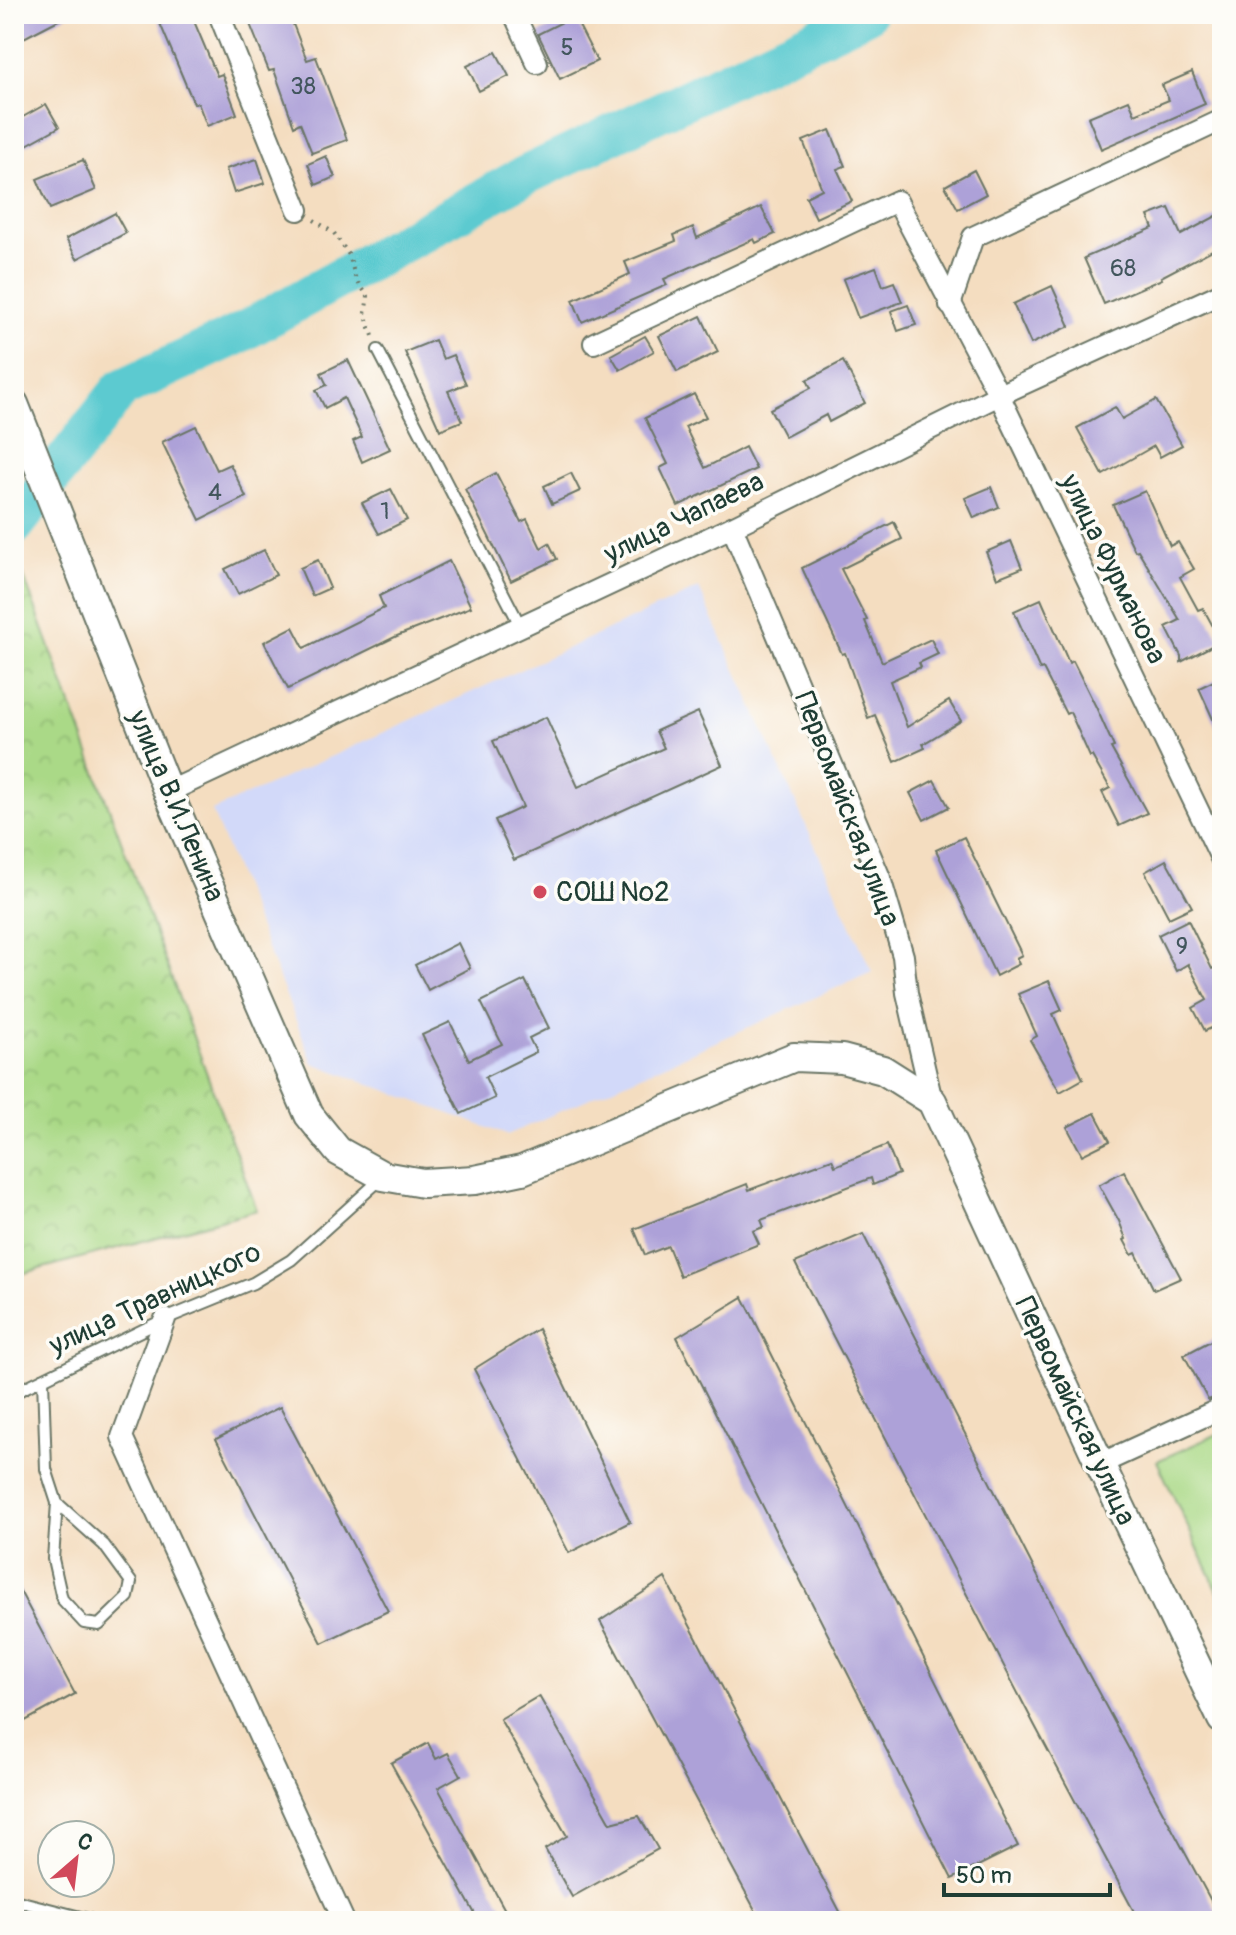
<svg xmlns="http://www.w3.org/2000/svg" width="1236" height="1935" font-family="Pangolin,sans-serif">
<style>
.built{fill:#d2d9f9}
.grass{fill:#aad987;stroke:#648b5e;stroke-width:2}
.park{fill:url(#park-crowns);stroke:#648b5e;stroke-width:2}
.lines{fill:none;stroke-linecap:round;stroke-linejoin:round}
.river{stroke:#5ccad0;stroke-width:40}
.building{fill:#ada1d8}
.lane-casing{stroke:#6a7565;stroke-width:14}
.street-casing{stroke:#6a7565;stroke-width:24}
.secondary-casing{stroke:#6a7565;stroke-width:32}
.path{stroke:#6a7565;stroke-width:4;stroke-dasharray:2 6;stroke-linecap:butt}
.lane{stroke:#fff;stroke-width:10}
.street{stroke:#fff;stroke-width:20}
.secondary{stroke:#fff;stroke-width:28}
.poi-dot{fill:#d1495b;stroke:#fdfcf7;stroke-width:3}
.labels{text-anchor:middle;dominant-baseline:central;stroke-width:7;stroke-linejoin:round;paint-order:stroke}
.number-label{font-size:24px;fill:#42565d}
.street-label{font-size:28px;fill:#1f3d34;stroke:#fdfcf7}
.poi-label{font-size:28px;fill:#1f3d34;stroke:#fdfcf7;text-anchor:start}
</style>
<defs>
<pattern id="park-crowns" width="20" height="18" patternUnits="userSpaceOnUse" patternTransform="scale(2)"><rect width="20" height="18" fill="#aad987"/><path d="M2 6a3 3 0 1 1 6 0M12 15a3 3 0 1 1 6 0" fill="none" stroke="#92bb75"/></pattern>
</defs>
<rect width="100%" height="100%" fill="#fdfcf7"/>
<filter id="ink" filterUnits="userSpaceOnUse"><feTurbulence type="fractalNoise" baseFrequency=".0125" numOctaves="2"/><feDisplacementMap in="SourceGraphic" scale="16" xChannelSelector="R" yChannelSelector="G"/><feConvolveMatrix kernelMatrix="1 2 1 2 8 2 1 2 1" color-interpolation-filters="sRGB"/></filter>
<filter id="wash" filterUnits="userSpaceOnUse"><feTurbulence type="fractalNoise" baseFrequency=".006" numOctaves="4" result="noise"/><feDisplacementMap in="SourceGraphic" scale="32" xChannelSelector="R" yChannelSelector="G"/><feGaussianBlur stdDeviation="1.8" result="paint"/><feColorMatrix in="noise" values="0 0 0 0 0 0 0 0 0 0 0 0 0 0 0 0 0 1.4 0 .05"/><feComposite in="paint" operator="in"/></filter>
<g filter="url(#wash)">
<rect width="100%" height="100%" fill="#f4ddc0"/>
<!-- built -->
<polygon class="built" points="699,588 872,972 507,1135 313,1063 212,811"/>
<!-- grass -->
<polygon class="grass" points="1222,1432 1222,1600 1157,1461"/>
<!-- park -->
<polygon class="park" points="14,550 257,1210 14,1276"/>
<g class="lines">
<!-- river -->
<polyline class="river" points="14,526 121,389 237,335 522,177 866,14"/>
</g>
<g id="blocks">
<!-- building -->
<g class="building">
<polygon points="14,14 70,14 14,43"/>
<polygon points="156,14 191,14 217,76 222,74 237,114 207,126 198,103 194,104"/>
<polygon points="246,14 289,14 307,60 316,57 347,140 312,153 300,123 294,126 274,70 269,71"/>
<polygon points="574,16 597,61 560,79 538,34"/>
<polygon points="496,52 509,76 479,91 467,66"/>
<polygon points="1192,72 1205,104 1101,149 1088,117 1129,100 1135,114 1169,100 1162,85"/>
<polygon points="46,104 59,127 23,147 14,131 14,122"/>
<polygon points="830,130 845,166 837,169 852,201 816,218 806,197 822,189 803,141"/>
<polygon points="326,156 335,177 316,185 308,164"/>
<polygon points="257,159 265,183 234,193 226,169"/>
<polygon points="83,160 96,190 50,209 37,179"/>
<polygon points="974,170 986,194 958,209 945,186"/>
<polygon points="761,207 775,234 756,243 754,239 664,279 667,285 582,322 573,300 630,274 625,262 676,241 674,235 693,227 697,238"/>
<polygon points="1169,208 1181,235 1222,213 1222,245 1161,277 1162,279 1104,304 1084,258 1153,228 1148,216"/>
<polygon points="115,213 126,233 77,259 66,239"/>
<polygon points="876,267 883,286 894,282 902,302 858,318 843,279"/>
<polygon points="1052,286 1070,326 1031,344 1013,304"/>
<polygon points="908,305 916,325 898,331 891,311"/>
<polygon points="701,316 718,352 677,372 659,336"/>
<polygon points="645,336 654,351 620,370 611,355"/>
<polygon points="435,340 443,359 453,355 466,384 448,391 462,421 440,430 405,352"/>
<polygon points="348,360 390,449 362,462 353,441 362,437 344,398 325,408 316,390 327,385 321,373"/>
<polygon points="843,361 865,403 829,422 826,415 785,437 770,409 811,388 807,380"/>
<polygon points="694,394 706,417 685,427 705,468 745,447 756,469 678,506 660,468 668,464 645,418"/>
<polygon points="1156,400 1182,445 1160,457 1154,446 1103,475 1077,428 1115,407 1122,419"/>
<polygon points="196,426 217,470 230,464 246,497 200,520 162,442"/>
<polygon points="496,473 521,522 527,519 541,548 549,543 557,559 511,581 465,489"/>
<polygon points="571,473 580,491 552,504 544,486"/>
<polygon points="991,487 999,507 974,518 965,498"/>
<polygon points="391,489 407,520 379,534 362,503"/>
<polygon points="1145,491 1170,546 1178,542 1194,569 1180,577 1198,610 1203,608 1221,641 1181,662 1181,656 1166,627 1180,620 1138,550 1135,551 1113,505"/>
<polygon points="894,522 902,539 841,569 867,620 865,621 882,662 931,639 938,654 919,663 921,667 890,681 907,727 949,701 961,721 923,744 925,748 895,762 875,715 868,718 845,653 842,654 802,568"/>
<polygon points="1011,541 1022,568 997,578 986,552"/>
<polygon points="264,550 276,575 238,594 225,569"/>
<polygon points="318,560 330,588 312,596 300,568"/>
<polygon points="449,561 471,607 397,636 288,689 264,642 293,627 304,648 384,608 379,596"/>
<polygon points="1041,599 1069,663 1073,661 1096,707 1114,747 1111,748 1147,813 1119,826 1102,792 1110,788 1092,756 1090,757 1070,712 1066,714 1043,669 1040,670 1014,611"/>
<polygon points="1222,677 1222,739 1199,688"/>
<polygon points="698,712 722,765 514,860 495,820 523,807 493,741 546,717 578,787 664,748 656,731"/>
<polygon points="934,780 949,807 924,820 910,793"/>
<polygon points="964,837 1022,955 1016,958 1019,964 996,976 936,850"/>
<polygon points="1166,860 1192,907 1169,918 1145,872"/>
<polygon points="1188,920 1212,969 1222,964 1222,1028 1220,1024 1205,1031 1193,1008 1207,1000 1188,964 1176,971 1158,935"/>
<polygon points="458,943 470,968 428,990 415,965"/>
<polygon points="525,980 549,1028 529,1038 536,1052 485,1077 495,1098 461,1114 422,1035 450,1022 469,1060 502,1044 481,1002"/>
<polygon points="1049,981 1062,1010 1053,1014 1083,1079 1060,1092 1030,1040 1037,1036 1018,994"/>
<polygon points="1095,1113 1110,1141 1082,1155 1067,1127"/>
<polygon points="887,1145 899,1174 873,1185 871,1178 761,1220 764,1227 753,1231 759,1244 680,1276 668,1246 645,1255 634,1229 747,1184 749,1190 832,1159 835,1166"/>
<polygon points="1124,1171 1181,1278 1154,1290 1136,1253 1132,1255 1124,1240 1126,1239 1119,1221 1099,1185"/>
<polygon points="863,1234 1077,1653 1222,1921 1139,1921 1035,1726 795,1263"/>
<polygon points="743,1297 1018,1846 952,1879 677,1337"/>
<polygon points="538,1329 630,1522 569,1553 474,1369"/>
<polygon points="1222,1335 1222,1395 1208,1400 1184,1355"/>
<polygon points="280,1407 388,1611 322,1643 216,1439"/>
<polygon points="665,1578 845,1921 761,1921 600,1621"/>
<polygon points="14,1580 75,1694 14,1727"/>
<polygon points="539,1696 611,1823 639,1816 658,1849 572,1897 545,1849 567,1836 500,1719"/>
<polygon points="428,1743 436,1759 448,1753 461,1775 438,1788 511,1921 479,1921 391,1763"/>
</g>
</g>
</g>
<g filter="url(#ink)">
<use href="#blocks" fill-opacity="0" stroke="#6a7565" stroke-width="2"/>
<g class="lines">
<!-- lane casing -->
<g class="lane-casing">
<g id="lane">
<polyline points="378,350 521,627"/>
<polyline points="43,1379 46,1469 57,1503 53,1559 62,1599 84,1623 99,1625 128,1597 131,1582 104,1545 57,1503"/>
<polyline points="14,1393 165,1319 253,1283 291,1260 382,1178"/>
<polyline points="14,1900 96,1921"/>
</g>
</g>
<!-- street casing -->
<g class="street-casing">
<g id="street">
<polyline points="219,14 298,210"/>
<polyline points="514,14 537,63"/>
<polyline points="950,305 973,237 1222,120"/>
<polyline points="594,343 897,201 999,395 1222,860"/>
<polyline points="732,527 880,878 903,956 907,993 932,1101"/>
<polyline points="168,792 732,527 999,395 1222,293"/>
<polyline points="165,1319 122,1437 344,1921"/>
<polyline points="1100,1464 1222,1408"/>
</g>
</g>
<!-- secondary casing -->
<g class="secondary-casing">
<polyline id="secondary" points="14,404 168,792 309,1115 338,1151 383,1176 423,1183 475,1180 522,1170 794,1057 842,1059 883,1070 932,1101 1100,1464 1222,1719"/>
</g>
<!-- path -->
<polyline class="path" points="314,220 334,233 349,255 356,280 368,296 365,314 373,336"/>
<!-- lane -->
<use href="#lane" class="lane"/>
<!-- street -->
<use href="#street" class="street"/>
<!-- secondary -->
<use href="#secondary" class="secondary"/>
</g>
</g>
<!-- markers -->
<circle class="poi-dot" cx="540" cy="892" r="8"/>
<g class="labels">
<!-- number labels -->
<g class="number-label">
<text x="567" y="47">5</text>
<text x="303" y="86">38</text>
<text x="1123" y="268">68</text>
<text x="215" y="492">4</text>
<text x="385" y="511">1</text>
<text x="1182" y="946">9</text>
</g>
<!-- street labels -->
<g class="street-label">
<text transform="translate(684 518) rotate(-26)">улица Чапаева</text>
<text transform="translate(1113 569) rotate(64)">улица Фурманова</text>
<text transform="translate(176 806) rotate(67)">улица В.И.Ленина</text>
<text transform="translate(847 809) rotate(69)">Первомайская улица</text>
<text transform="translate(155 1299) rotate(-25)">улица Травницкого</text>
<text transform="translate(1075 1411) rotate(65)">Первомайская улица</text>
</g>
<!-- poi labels -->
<g class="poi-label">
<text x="556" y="892">СОШ №2</text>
</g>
</g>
<!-- margin -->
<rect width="1236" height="1935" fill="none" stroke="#fdfcf7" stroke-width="48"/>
<!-- north arrow -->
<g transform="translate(76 1859) rotate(28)"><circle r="38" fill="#fdfcf7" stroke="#a4b0a9" stroke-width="2"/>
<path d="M0-6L14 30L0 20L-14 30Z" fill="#d1495b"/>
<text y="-12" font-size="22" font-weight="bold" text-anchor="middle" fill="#1f3d34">С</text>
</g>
<!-- scale -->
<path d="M944 1883v12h166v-12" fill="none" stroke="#1f3d34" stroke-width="4"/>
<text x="956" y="1883" font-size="24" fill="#1f3d34" stroke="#fdfcf7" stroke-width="6" paint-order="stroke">50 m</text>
</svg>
